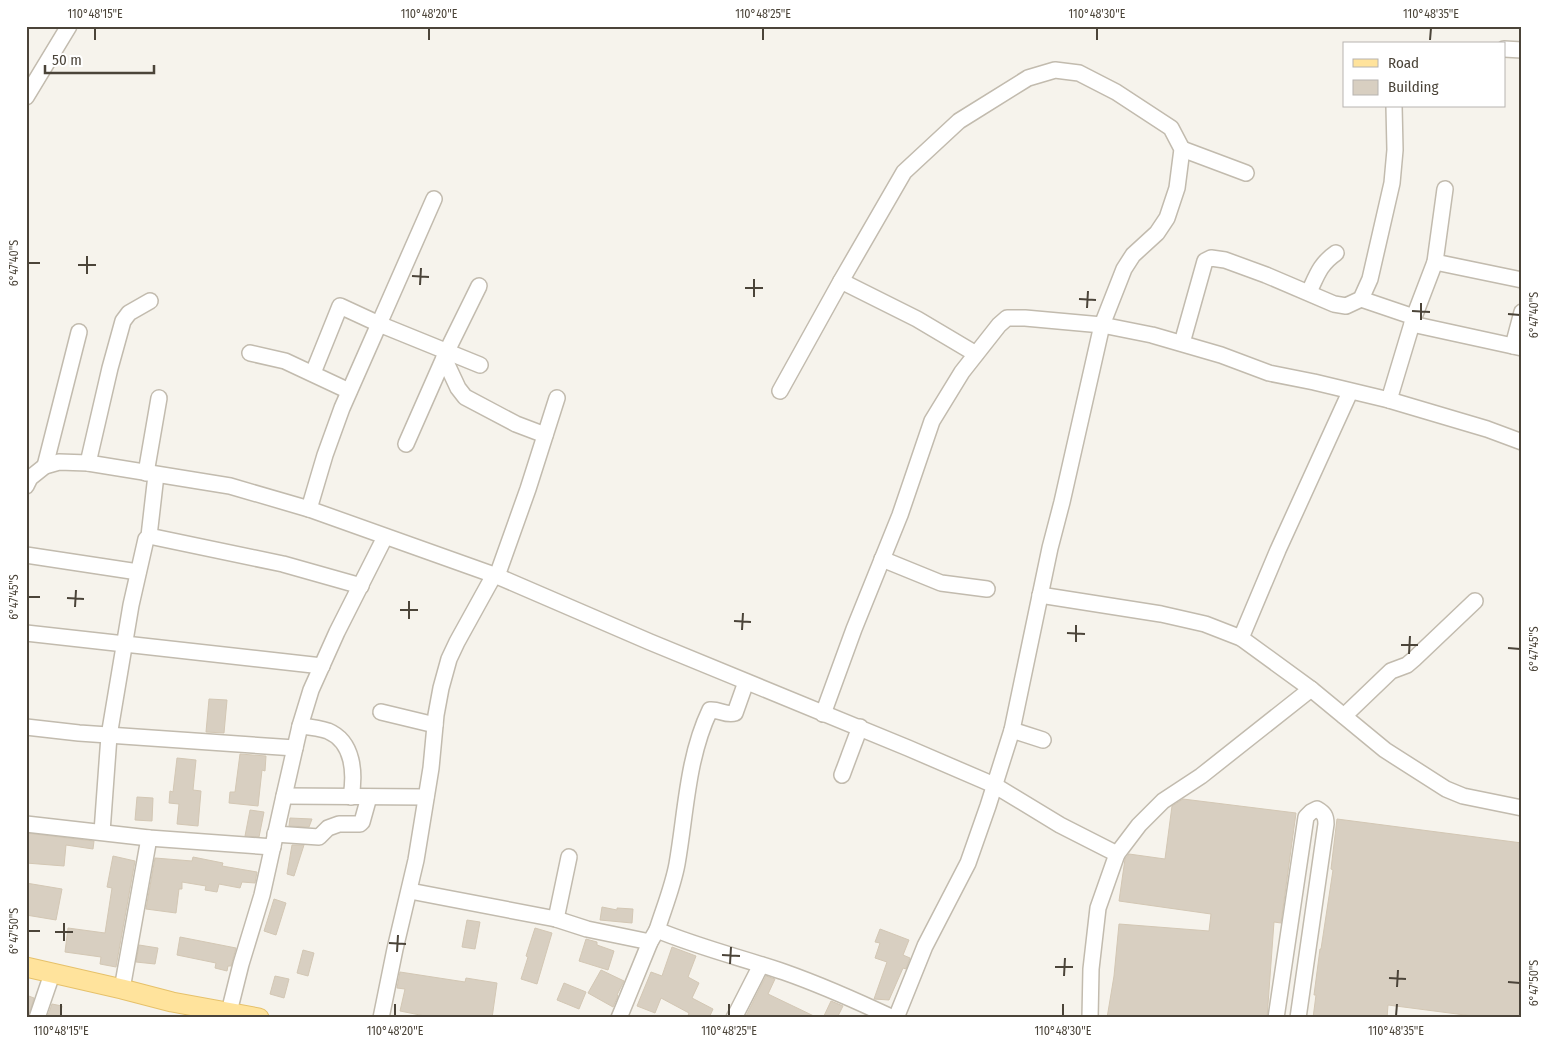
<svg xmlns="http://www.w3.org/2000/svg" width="1548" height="1044" font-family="'Fira Sans Condensed',sans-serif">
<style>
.building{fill:#d8cfc1;stroke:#d3c7b4}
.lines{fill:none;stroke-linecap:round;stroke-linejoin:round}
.minor-casing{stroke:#c2bbae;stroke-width:18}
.major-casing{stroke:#e6c16a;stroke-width:21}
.minor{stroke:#fff;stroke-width:15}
.major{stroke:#ffe39c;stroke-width:19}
.ticks{fill:none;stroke:#4b4439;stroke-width:2}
.neatline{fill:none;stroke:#4b4439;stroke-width:2}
.ticks-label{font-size:12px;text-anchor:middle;fill:#4b4439}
</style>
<rect width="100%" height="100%" fill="#f6f3ec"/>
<!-- building -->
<g class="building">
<polygon points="209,699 227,700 224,733 206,732"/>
<polygon points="240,754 266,756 265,771 262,770 258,806 229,803 230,792 235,792"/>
<polygon points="177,758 196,760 193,790 201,791 198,826 177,824 179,804 169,803 170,791 173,792"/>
<polygon points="137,797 153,798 152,821 135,820"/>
<polygon points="1183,799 1296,813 1281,923 1274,922 1267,1018 1107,1018 1114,976 1119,924 1209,931 1211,914 1119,901 1125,859 1129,854 1165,859 1172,806"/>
<polygon points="250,810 264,812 259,837 245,836"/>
<polygon points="290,818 312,819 309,827 289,826"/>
<polygon points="1337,819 1522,843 1522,1018 1488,1018 1388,1005 1387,1018 1313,1018 1316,995 1314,995 1320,949 1321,949 1333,870 1331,869"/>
<polygon points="26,833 94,841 93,849 66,845 64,866 26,863"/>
<polygon points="292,845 304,845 294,876 287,874"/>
<polygon points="113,856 135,861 116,967 100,964 101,957 65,952 68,928 105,933 112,888 107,887"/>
<polygon points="193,857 223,863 222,866 257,872 255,883 242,882 240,888 219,884 217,892 205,890 206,886 182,882 182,889 179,889 176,913 146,909 155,858 192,861"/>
<polygon points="26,883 62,889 56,920 26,915"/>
<polygon points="274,899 286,903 276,935 264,931"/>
<polygon points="602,907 617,910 617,908 633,909 632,923 600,920"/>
<polygon points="467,920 480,922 475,949 462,947"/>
<polygon points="535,928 552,933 537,984 521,979 528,957 526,956"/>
<polygon points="880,929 909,940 903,955 910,958 906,969 903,968 889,1000 874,999 887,962 875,958 880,943 875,942"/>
<polygon points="180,937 236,948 231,966 228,966 227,971 215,968 216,963 177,955"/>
<polygon points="586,939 597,942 597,945 614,951 608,970 579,961"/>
<polygon points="139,945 158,948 155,964 136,962"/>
<polygon points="672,947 696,956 688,977 699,983 692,998 713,1009 709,1018 687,1018 689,1013 661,998 655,1013 637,1006 651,972 662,976"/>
<polygon points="303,950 314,953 308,976 297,973"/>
<polygon points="601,970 624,981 617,995 618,996 613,1007 588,993"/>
<polygon points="400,972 465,982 466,978 497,983 492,1018 435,1018 400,1011 405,989 397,988"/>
<polygon points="275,976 289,979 284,998 270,994"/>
<polygon points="766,976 775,979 768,994 818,1018 745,1018"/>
<polygon points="564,983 586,992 579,1009 557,1000"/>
<polygon points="26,995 34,998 28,1018 26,1018"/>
<polygon points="831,1001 843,1006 837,1018 823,1018"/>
<polygon points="52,1004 62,1006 60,1018 47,1018"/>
</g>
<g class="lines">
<!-- minor casing -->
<g class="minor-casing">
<g id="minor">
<polyline points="1504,49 1522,50"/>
<polyline points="26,97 69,26"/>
<polyline points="1182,149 1246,173"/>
<polyline points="1435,262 1522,280"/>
<polyline points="841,281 917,319 976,354"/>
<path d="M 1309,292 C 1317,275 1320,264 1336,253"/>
<polyline points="1361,299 1414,317 1389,400"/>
<polyline points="1414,317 1435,262 1445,189"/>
<polyline points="1412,324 1522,348"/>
<polyline points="1182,343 1205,261 1211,258 1225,260 1266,275 1334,304 1346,306 1361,299 1370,279 1392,183 1395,150 1394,106"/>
<polyline points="1513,346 1522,312"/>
<polyline points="250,353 285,361 349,391"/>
<polyline points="444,358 458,388 465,397 516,424 545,435"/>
<polyline points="313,373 340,306 379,324 434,199"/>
<polyline points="780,391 841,281 904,172 959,121 1028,78 1055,70 1079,73 1116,92 1171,128 1182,149 1177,188 1167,218 1157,233 1133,255 1124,269 1102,325 1062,502 1050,548 1012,730 988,806 968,863 925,946 896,1018"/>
<polyline points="406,444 447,351 479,286"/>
<polyline points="88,463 110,368 123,321 129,313 150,301"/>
<polyline points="45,466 79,332"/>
<polyline points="146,473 159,398"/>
<polyline points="26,486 30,478 45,466 59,462 88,463 230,486 309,509 497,576 650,642 908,748 994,785 1060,825 1117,854"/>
<polyline points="309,509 325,455 342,408 379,324 480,365"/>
<polyline points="149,536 283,564 361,586"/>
<polyline points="26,555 138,572"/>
<polyline points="882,559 941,583 987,589"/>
<polyline points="497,576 528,489 557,398"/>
<polyline points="1040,595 1161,614 1205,624 1241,638 1311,689 1385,750 1446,789 1463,796 1522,808"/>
<polyline points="26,633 322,666"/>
<polyline points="1241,638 1278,550 1350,392"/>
<polyline points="381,712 435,725"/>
<polyline points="823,714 854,629 900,515 932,421 962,372 999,325 1007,318 1025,318 1102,325 1152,335 1221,355 1269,373 1314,382 1389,400 1487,429 1522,442"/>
<polyline points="1344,716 1391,671 1407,665 1414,659 1475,601"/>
<path d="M 300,726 C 309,727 319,728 328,731 C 354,742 355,774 351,797"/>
<polyline points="26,727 79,733 295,748"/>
<polyline points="1012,730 1043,740"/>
<polyline points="842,775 860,727"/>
<polyline points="284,796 426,797"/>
<polyline points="26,824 149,838 273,847"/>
<polyline points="102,832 109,736 131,605 146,539 149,536 156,475"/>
<polyline points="275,834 319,837 328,828 339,824 360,824 362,822 369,797"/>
<polyline points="410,891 556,919 587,929 650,942"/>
<polyline points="556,919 569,857"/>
<path d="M 657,930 C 664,908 673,886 677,864 C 686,813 687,758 710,710 C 719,709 726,716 735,713 L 746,682"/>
<polyline points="122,989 149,838"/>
<polyline points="229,1012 241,964 262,895 284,796 300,726 311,690 337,632 385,537"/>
<polyline points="37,1018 52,974"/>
<polyline points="381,1018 395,949 416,860 431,768 436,715 441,688 449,659 457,642 494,575"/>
<path d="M 619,1018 L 650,942 L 657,930 C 698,947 742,958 784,972 C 821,985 857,1001 893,1018"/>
<polyline points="734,1018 761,965"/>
<polyline points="1090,1018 1091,969 1098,908 1117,854 1139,825 1163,801 1201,776 1311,689"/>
<path d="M 1276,1018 L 1306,817 L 1311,812 L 1317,809 C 1324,813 1326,816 1326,824 L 1298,1018"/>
</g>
</g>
<!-- major casing -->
<g class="major-casing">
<polyline id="major" points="26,967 122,989 172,1002 259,1018"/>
</g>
<!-- minor -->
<use href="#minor" class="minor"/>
<!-- major -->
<use href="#major" class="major"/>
</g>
<!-- ticks -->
<path class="ticks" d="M 95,40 L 95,28M 429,40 L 429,28M 763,40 L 763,28M 1097,40 L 1097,28M 1430,40 L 1431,28M 28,263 L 40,263M 78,265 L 96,265M 87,274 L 87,256M 412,276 L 429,277M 420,285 L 421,268M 745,288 L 763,288M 754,297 L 754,279M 1079,299 L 1096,300M 1087,308 L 1088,291M 1412,311 L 1430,312M 1508,314 L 1520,315M 1421,320 L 1421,303M 28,597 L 40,597M 67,598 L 84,599M 75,607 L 76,590M 400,610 L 418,610M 409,619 L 409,601M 734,621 L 751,622M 742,630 L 743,613M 1067,633 L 1085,634M 1076,642 L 1076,625M 1401,645 L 1418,645M 1508,648 L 1520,649M 1409,654 L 1410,636M 28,931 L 40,931M 55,932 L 73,932M 64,941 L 64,923M 389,943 L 406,944M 397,952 L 398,935M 722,955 L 740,956M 730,964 L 731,947M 1055,967 L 1073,967M 1064,976 L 1065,958M 1389,978 L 1406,979M 1508,982 L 1520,983M 1397,987 L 1398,970M 61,1016 L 61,1004M 395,1016 L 395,1004M 729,1016 L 729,1004M 1063,1016 L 1063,1004M 1396,1016 L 1397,1004"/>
<!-- border -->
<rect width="1548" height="1044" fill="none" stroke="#ffffff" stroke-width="55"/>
<!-- legend -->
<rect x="1343" y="42" width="162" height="65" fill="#ffffff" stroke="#b7b4b0"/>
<rect x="1353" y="59" width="25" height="8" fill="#ffe39c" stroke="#b7b4b0"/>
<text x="1388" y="68" font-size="15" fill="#4b4439">Road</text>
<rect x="1353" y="80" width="25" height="15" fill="#d8cfc1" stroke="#b7b4b0"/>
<text x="1388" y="92" font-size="15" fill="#4b4439">Building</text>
<!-- scale -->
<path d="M45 65v8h109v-8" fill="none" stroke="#4b4439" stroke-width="2.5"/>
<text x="52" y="65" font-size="15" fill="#4b4439" stroke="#ffffff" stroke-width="4" paint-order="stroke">50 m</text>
<rect x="28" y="28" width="1492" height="988" class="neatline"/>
<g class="ticks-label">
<text x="95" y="18">110°48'15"E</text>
<text x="429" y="18">110°48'20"E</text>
<text x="763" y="18">110°48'25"E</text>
<text x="1097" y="18">110°48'30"E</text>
<text x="1431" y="18">110°48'35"E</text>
<text transform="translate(14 263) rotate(-90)" y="4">6°47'40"S</text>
<text transform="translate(1534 315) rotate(-90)" y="4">6°47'40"S</text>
<text transform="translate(14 597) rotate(-90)" y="4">6°47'45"S</text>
<text transform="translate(1534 649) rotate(-90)" y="4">6°47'45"S</text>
<text transform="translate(14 931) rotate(-90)" y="4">6°47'50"S</text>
<text transform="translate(1534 983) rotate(-90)" y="4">6°47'50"S</text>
<text x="61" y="1035">110°48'15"E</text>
<text x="395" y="1035">110°48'20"E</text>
<text x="729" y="1035">110°48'25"E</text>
<text x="1063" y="1035">110°48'30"E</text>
<text x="1396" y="1035">110°48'35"E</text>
</g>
</svg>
